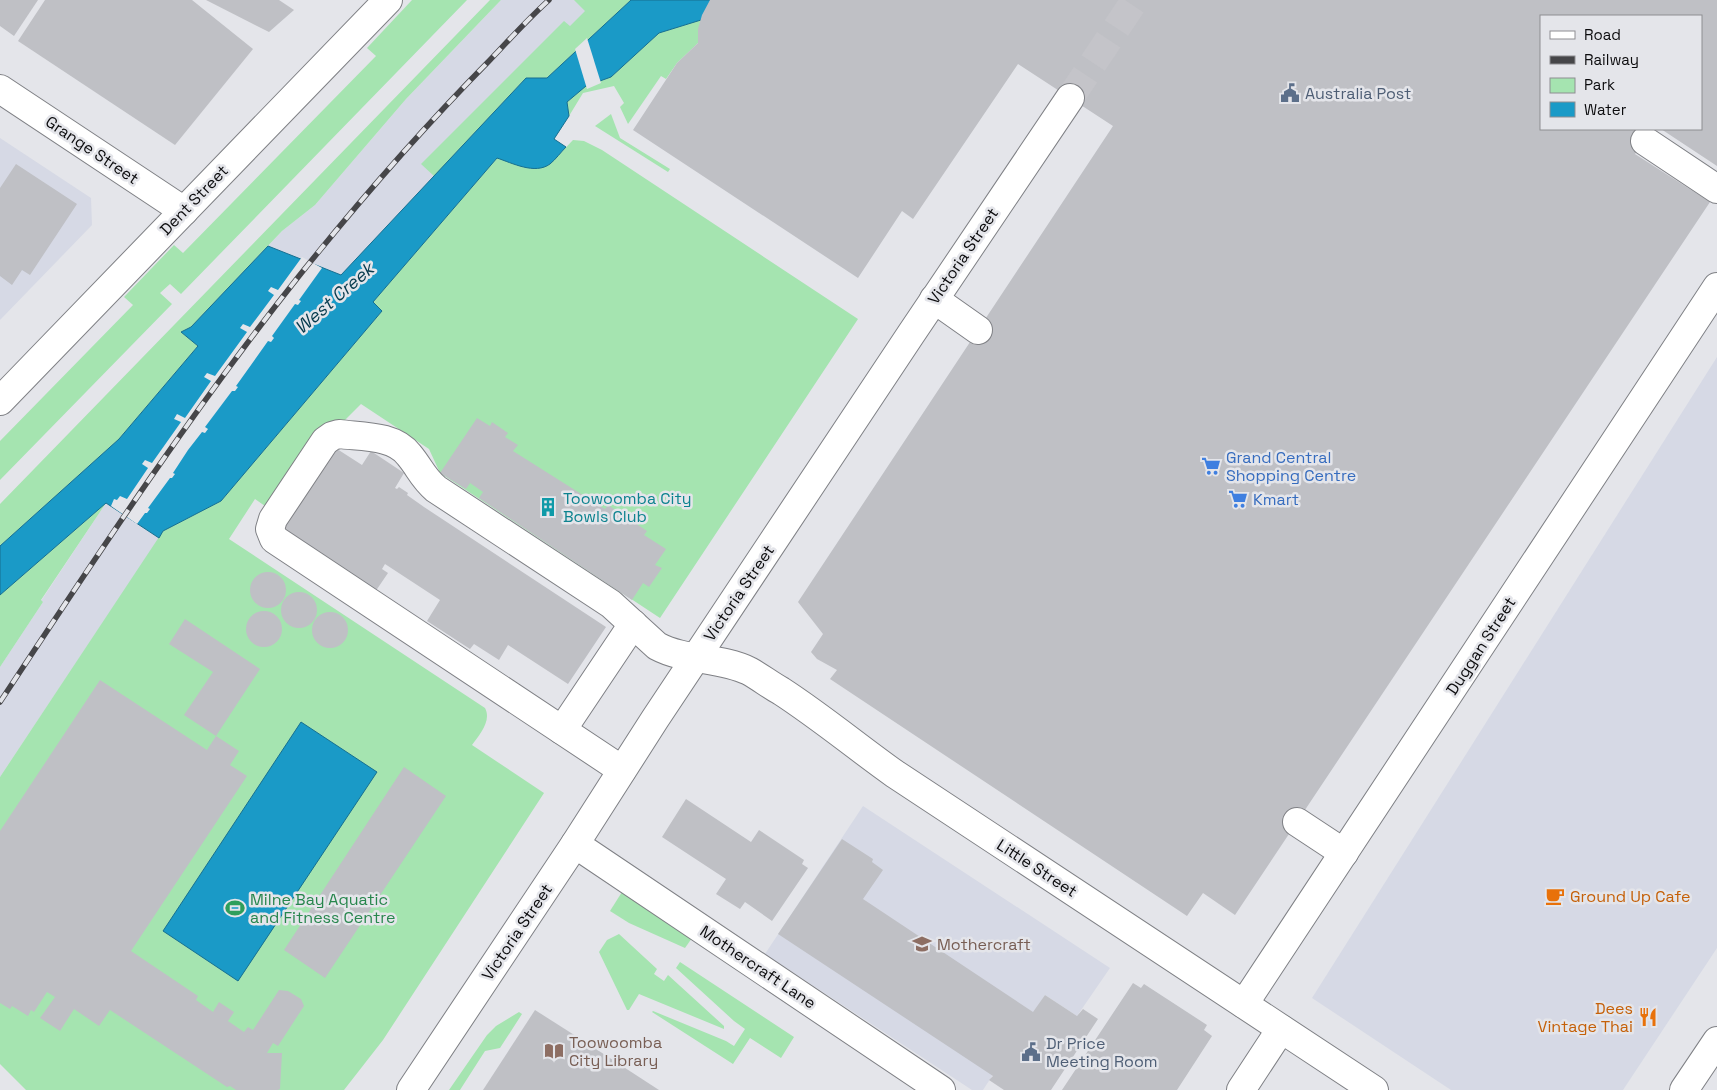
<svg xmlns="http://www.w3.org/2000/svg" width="1717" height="1090" font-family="'Space Grotesk',sans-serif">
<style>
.built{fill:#d6d9e5}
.green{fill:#a5e4b0}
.water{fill:#1a9ac7;stroke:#166f90}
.pier{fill:#e4e5ea}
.building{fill:#bfc0c5}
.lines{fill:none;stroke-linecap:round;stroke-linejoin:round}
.major-tunnel{stroke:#c4c4c9;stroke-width:28;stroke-dasharray:28 14;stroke-linecap:butt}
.minor-casing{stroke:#7f8085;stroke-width:30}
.major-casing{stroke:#7f8085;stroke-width:30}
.minor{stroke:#fff;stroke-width:28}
.major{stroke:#fff;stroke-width:28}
.rail-casing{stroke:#464649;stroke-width:5.5}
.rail{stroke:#e4e5ea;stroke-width:4;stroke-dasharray:11;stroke-linecap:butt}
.labels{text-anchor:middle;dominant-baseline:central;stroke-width:5;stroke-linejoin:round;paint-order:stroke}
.service-label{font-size:16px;fill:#4e5e75;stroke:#e4e5ea;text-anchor:start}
.street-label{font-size:16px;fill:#0c0c0e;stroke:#e4e5ea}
.shop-label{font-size:16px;fill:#366cbe;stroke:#e4e5ea;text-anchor:start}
.culture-label{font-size:16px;fill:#0d838f;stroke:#e4e5ea;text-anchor:start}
.food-label{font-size:16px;fill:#c56008;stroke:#e4e5ea;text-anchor:start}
.leisure-label{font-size:16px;fill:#27864d;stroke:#e4e5ea;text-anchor:start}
.education-label{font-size:16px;fill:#785e54;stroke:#e4e5ea;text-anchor:start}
.water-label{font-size:18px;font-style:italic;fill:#063a4d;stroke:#e4e5ea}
</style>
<rect width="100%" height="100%" fill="#e4e5ea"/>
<!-- built -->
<g class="built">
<polygon points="501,0 631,0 526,78 341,275 268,246 282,231 315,205 406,99"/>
<polygon points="0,138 91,198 92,225 0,320"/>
<polygon points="1717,357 1717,948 1623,1090 1451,1090 1312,998"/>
<polygon points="106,503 159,538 0,777 0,667 43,602 41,601"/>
<polygon points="863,806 1110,968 1077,1016 1045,995 983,1090 972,1090 765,954"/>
</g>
<!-- green -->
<g class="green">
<polygon points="412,0 467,0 181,294 170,284 160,293 172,304 0,480 0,441 133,305 124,297 174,245 183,253 376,56 367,48"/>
<polygon points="490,0 501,0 406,99 315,205 282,231 191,327 181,332 198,346 119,439 0,546 0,504"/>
<polygon points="574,0 631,0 547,78 526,78 434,176 421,164 564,21 570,26 585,11"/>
<polygon points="701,20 698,43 677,63 666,79 661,76 628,124 620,107 624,103 614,86 583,93 569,116 567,102 586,86 611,77 659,33"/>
<polygon points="611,114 620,138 670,169 668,172 595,126"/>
<path d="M 573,140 L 584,141 L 602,150 L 858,319 L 660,618 L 440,473 L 429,449 L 361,404 L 345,420 L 332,422 L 319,429 L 309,440 L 265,506 L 255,499 L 229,539 L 485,708 C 492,721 479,735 472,745 L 544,793 L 383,1040 L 344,1090 L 26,1090 L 0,1064 L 0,777 L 163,531 L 221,501 L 382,311 L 372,303 L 497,158 L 549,165 Z"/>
<polygon points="106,503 41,600 43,602 0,667 0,595"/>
<polygon points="622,892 692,938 685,948 629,923 610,911"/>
<polygon points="619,934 657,969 654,974 664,981 668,975 724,1026 724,1029 639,994 629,1010 627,1010 599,952 607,940"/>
<polygon points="680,962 794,1037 781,1058 750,1038 733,1064 652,1012 653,1011 726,1041 734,1046 745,1029 734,1021 676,968"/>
<polygon points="519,1012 522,1014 500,1048 485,1051 460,1090 449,1090 487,1035 496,1026"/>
</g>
<!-- water -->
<g class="water">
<path d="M 631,0 L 727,0 L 701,20 L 659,33 L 611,77 L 586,86 L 567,102 L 569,116 L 554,139 L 566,147 C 561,152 556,159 550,164 C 535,175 512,163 497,158 L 373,302 L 382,311 L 221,501 L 163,531 L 159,538 L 106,503 L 0,595 L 0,546 L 119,439 L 198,346 L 181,332 L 191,327 L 268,246 L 341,275 L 526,78 L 547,78 Z"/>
<polygon points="301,722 377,772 238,981 163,931"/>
</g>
<!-- pier -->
<g class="pier">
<polygon points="587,38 601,83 587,89 575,49"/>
<polygon points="302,257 322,268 299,300 301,301 298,305 295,304 272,336 274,338 271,342 268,341 236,386 238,387 235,391 232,391 205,427 208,429 205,433 202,432 188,450 173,473 175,474 172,478 170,478 148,508 150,509 147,513 145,513 137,524 111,506 114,499 117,500 120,496 127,499 148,468 142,464 145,460 152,463 181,422 174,419 177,414 185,418 211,381 204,377 207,373 215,376 247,332 240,328 243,324 250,327 274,295 268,291 271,287 278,290"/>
</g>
<!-- building -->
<g class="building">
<polygon points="0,0 38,0 14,36 0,26"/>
<polygon points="45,0 192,0 253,49 175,145 18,41"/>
<polygon points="206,0 279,0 294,10 269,32"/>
<polygon points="710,0 1717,0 1717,166 1661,129 1701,129 1701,16 1541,16 1541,129 1653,129 1635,154 1710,202 1235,915 1203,893 1187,916 830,679 837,670 817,659 811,652 823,634 798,602 1113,126 1018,64 913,219 902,211 858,278 633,130 677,63 698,43 698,29 702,15"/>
<polygon points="16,164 77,204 30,275 22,270 12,285 0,276 0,188"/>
<polygon points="477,418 490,426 492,422 508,433 505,437 518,445 513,451 605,509 608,505 647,531 644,535 666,549 655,565 662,568 649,587 643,583 632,600 479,498 483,492 470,483 466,489 440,473"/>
<polygon points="334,447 362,465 371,451 404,473 395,488 397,489 399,487 408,493 407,495 424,507 606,627 568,684 508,645 499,660 474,644 470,649 427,621 440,600 385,564 382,569 388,573 373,595 277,531"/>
<circle cx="268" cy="590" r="18"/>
<circle cx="299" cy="610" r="18"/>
<circle cx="264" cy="629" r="18"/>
<circle cx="330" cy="630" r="18"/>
<polygon points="185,619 260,669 216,736 239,751 230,765 247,776 131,951 198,996 196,1000 213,1012 219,1002 234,1012 228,1021 244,1032 248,1027 253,1030 279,990 288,991 301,999 304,1006 278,1046 273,1043 267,1053 282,1053 280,1089 278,1090 236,1090 230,1086 227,1087 110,1010 99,1026 74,1009 60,1031 40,1018 55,997 47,992 34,1012 31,1010 28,1016 12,1006 10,1009 0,1003 0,831 100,680 207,750 216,736 184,715 213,672 169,644"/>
<polygon points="404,767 446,796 325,978 284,950"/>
<polygon points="686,799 751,842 759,830 804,860 802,864 808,868 772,921 745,902 740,909 716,894 726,879 662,837"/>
<polygon points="842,839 873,859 872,862 883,870 863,899 1033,1012 1045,995 1077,1016 1083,1009 1098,1019 1051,1090 1004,1090 989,1080 993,1076 778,934"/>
<polygon points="1133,983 1141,988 1144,984 1207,1025 1204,1030 1212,1036 1177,1090 1062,1090"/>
<polygon points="535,1010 579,1038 659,1090 483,1090"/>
</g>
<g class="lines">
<!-- major-tunnel -->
<polyline class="major-tunnel" points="1070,98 1135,0"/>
<!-- minor casing -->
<g class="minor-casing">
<g id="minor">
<polyline points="0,89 184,211"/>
<polyline points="1645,141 1717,189"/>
<polyline points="934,299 978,330"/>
<polyline points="0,401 388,0"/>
<polyline points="562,730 633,624"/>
<path d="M 622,770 L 274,539 L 270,529 L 273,519 L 325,441 L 332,436 L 339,434 C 362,437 394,435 409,455 C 420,468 422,477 436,489 L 611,604 L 657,646 C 685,661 720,657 749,671 C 760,677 770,685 781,691 C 821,717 857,747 895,774 L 1374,1090"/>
<polyline points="1297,822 1344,853"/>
<polyline points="575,844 941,1090"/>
<polyline points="1244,1004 1717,287"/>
<polyline points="1241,1090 1281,1029"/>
<polyline points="1684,1090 1717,1041"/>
</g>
</g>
<!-- major casing -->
<g class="major-casing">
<polyline id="major" points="411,1090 575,844 655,719 911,334 1070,98"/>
</g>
<!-- minor -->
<use href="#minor" class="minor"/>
<!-- major -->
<use href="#major" class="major"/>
<!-- rail casing -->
<g class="rail-casing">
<path id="rail" d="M 0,702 C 96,557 191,412 299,276 C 359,201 422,129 489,61 C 509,40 528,19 549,0"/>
</g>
<!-- rail -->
<use href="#rail" class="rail"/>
</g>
<!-- icons -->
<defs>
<g id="civic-bare" transform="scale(1.5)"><path d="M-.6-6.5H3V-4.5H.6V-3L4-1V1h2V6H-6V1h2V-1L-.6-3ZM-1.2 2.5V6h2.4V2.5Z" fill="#5c6f8a" stroke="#e4e5ea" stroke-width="2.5" paint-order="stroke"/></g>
<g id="supermarket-bare" transform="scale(1.5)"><path d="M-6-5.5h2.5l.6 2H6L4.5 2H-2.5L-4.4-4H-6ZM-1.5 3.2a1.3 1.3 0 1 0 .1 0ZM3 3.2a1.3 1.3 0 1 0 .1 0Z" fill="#3f7fe0" stroke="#e4e5ea" stroke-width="2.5" paint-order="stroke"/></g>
<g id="building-bare" transform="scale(1.5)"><path d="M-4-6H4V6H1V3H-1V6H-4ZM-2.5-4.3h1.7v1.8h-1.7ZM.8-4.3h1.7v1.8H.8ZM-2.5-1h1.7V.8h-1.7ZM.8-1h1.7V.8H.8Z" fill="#0f9aa8" stroke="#e4e5ea" stroke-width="2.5" paint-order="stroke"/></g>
<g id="cafe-bare" transform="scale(1.5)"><path d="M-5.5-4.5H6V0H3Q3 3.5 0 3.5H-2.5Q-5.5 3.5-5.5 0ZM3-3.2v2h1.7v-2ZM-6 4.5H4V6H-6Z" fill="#e8710a" stroke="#e4e5ea" stroke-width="2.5" paint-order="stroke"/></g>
<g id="stadium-bare" transform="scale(1.5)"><path d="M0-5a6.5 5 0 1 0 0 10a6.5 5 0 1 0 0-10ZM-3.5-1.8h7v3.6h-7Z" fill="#2e9e5b" stroke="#e4e5ea" stroke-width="2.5" paint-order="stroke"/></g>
<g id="school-bare" transform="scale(1.5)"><path d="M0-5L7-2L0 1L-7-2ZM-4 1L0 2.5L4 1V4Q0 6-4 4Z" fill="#8d6e63" stroke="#e4e5ea" stroke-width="2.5" paint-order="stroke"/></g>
<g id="restaurant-bare" transform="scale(1.5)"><path d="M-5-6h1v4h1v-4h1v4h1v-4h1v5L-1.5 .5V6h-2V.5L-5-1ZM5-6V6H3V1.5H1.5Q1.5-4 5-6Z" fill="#e8710a" stroke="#e4e5ea" stroke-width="2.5" paint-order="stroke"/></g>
<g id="library-bare" transform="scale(1.5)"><path d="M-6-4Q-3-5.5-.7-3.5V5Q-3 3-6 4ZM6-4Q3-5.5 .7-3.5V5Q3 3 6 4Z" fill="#8d6e63" stroke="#e4e5ea" stroke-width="2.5" paint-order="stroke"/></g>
</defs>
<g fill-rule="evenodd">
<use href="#civic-bare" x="1290" y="93"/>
<use href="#supermarket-bare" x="1211" y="466"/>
<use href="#supermarket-bare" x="1238" y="499"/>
<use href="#building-bare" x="548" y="507"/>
<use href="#cafe-bare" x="1555" y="896"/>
<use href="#stadium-bare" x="235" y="908"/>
<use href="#school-bare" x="922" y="944"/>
<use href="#restaurant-bare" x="1648" y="1017"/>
<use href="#library-bare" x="554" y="1051"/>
<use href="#civic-bare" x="1031" y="1052"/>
</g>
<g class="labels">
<!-- service labels -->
<g class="service-label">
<text x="1305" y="93">Australia Post</text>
<text x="1046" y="1043">Dr Price<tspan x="1046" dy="18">Meeting Room</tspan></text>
</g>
<!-- street labels -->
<g class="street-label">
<text transform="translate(92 150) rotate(34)">Grange Street</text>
<text transform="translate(194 200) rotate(-46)">Dent Street</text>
<text transform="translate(963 256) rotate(-56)">Victoria Street</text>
<text transform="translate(739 593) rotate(-56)">Victoria Street</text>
<text transform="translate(1481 646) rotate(-57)">Duggan Street</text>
<text transform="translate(1037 868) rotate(33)">Little Street</text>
<text transform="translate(517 932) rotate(-56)">Victoria Street</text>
<text transform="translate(758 967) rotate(34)">Mothercraft Lane</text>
</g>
<!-- shop labels -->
<g class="shop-label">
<text x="1226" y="457">Grand Central<tspan x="1226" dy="18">Shopping Centre</tspan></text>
<text x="1253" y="499">Kmart</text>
</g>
<!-- culture labels -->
<g class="culture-label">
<text x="563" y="498">Toowoomba City<tspan x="563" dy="18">Bowls Club</tspan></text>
</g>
<!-- food labels -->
<g class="food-label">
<text x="1570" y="896">Ground Up Cafe</text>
<text x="1633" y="1008" text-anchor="end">Dees<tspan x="1633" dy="18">Vintage Thai</tspan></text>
</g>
<!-- leisure labels -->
<g class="leisure-label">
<text x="250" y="899">Milne Bay Aquatic<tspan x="250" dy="18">and Fitness Centre</tspan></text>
</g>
<!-- education labels -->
<g class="education-label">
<text x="937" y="944">Mothercraft</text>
<text x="569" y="1042">Toowoomba<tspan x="569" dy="18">City Library</tspan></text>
</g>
<!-- water labels -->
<g class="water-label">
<text transform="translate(334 298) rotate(-41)">West Creek</text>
</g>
</g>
<!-- legend -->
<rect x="1540" y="15" width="162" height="115" fill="#e4e5ea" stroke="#8e8e92"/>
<rect x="1550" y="31" width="25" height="8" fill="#ffffff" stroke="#8e8e92"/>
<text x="1584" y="40" font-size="15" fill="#0c0c0e">Road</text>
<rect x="1550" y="56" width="25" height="8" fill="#464649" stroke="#8e8e92"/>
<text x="1584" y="65" font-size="15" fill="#0c0c0e">Railway</text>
<rect x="1550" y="78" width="25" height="15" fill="#a5e4b0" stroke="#8e8e92"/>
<text x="1584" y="90" font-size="15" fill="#0c0c0e">Park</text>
<rect x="1550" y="102" width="25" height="15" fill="#1a9ac7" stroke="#8e8e92"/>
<text x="1584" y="115" font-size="15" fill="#0c0c0e">Water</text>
</svg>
